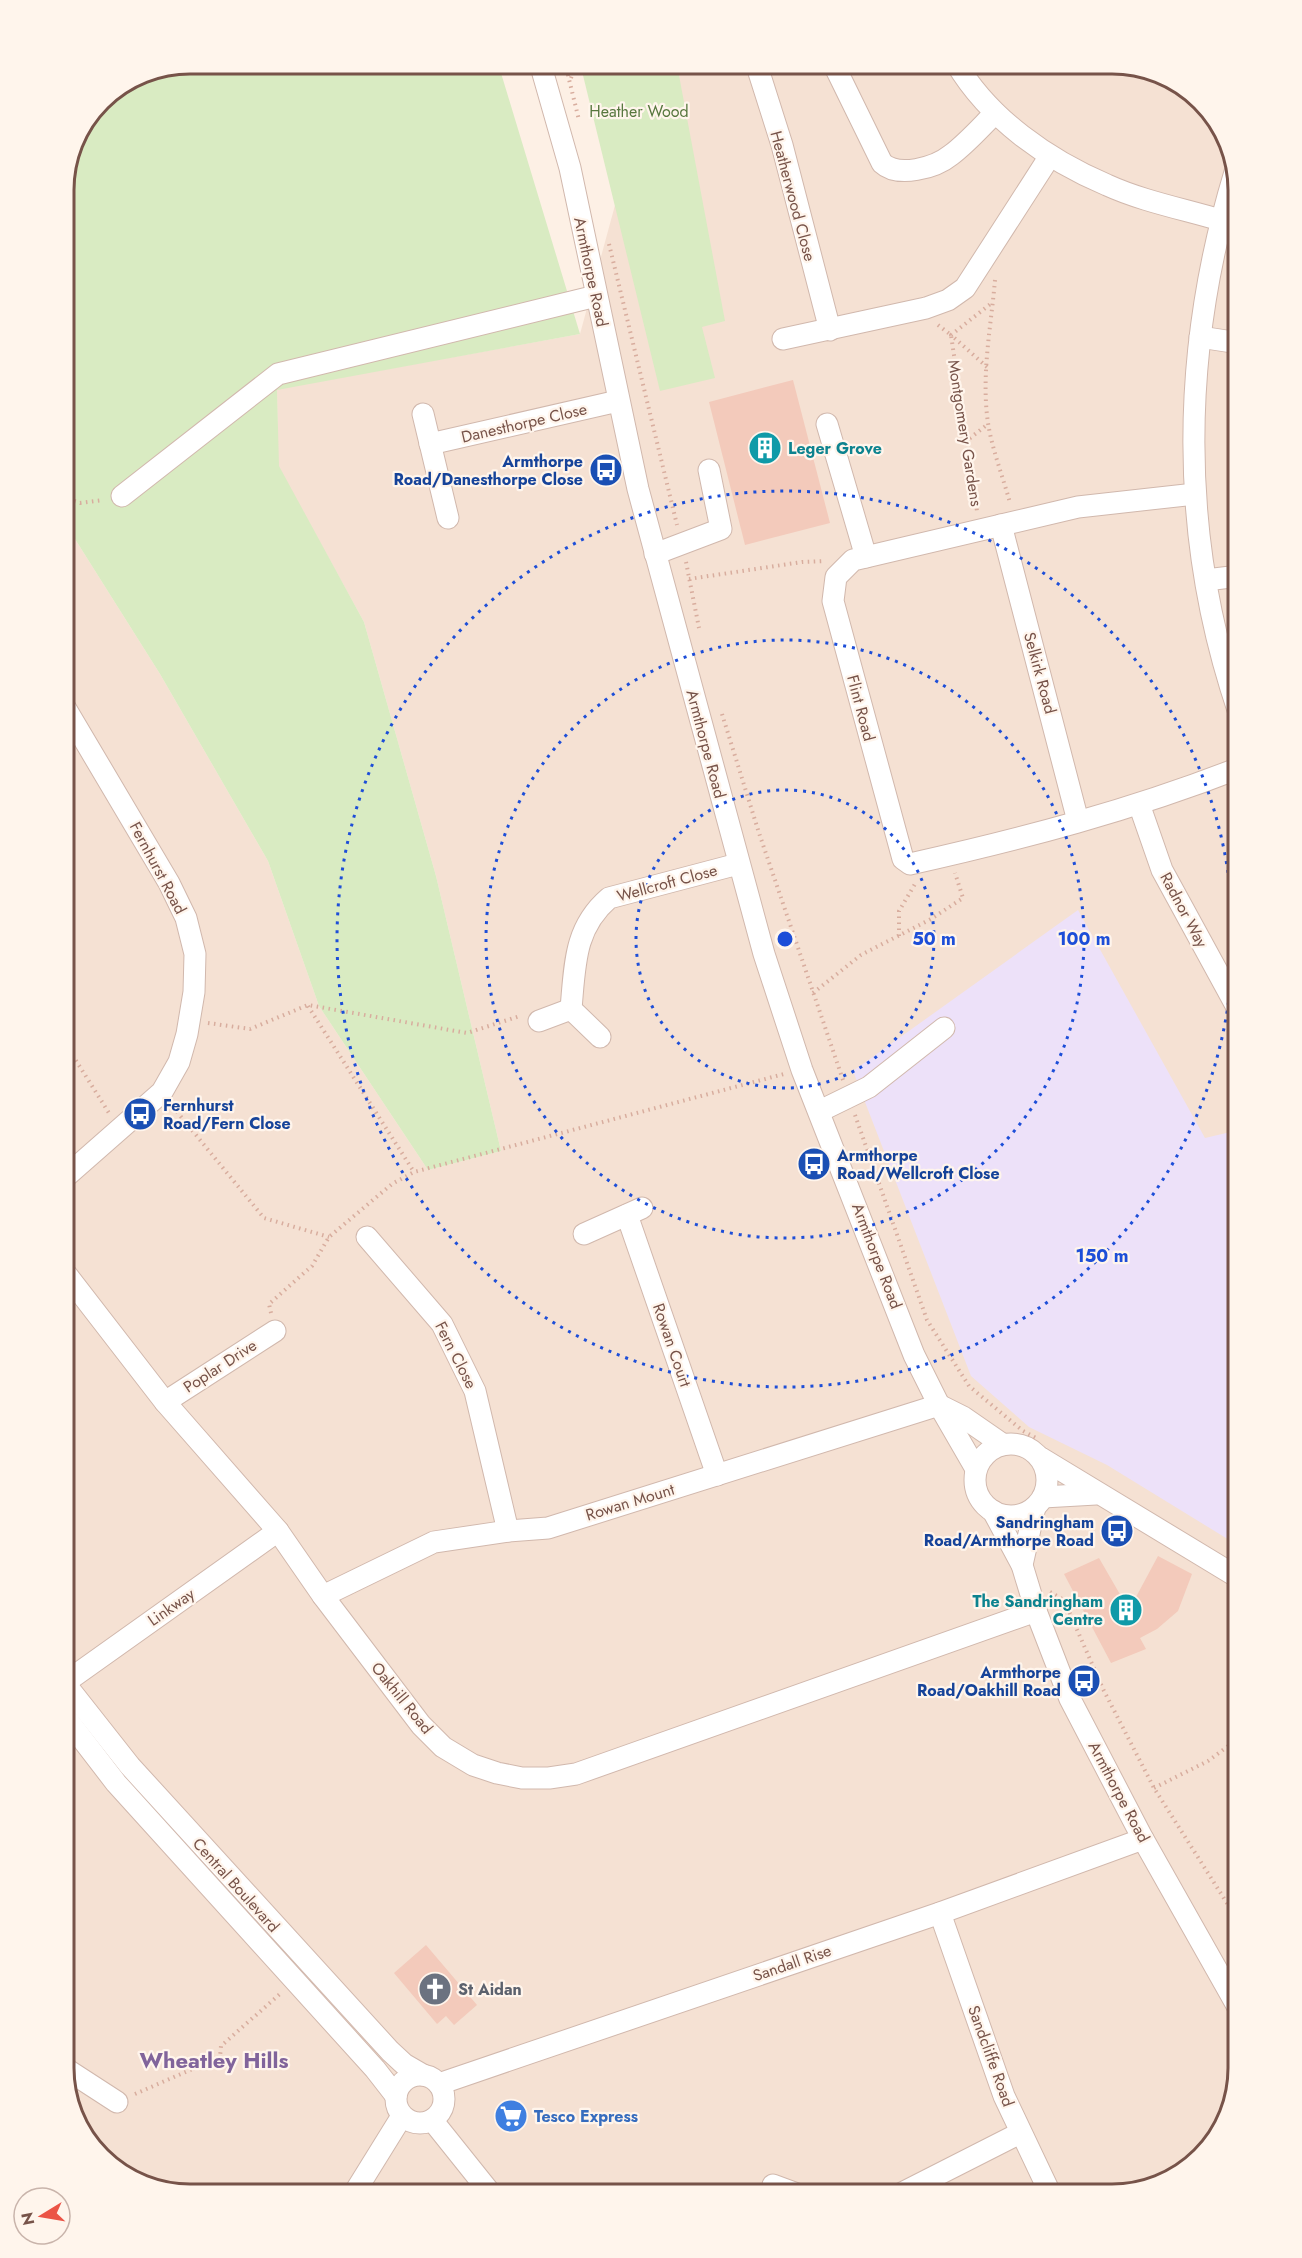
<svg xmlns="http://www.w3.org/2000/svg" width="1302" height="2258" font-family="Jost,sans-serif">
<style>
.residential{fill:#f5e1d3}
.education{fill:#ede1f9}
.green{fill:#d9ebc2}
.building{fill:#f3cabb}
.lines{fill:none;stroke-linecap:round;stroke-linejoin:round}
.minor-casing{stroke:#d1b8ad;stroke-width:23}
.path{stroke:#d8ad9e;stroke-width:4;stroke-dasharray:1.5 4.5;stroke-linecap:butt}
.minor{stroke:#fff;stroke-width:21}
.ring{fill:none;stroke:#1d4ed8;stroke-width:3;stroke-dasharray:3 6}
.labels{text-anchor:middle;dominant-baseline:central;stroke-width:4.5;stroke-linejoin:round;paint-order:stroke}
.park-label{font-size:16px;fill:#57773e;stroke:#fff5ec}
.street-label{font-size:16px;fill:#775349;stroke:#fff5ec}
.culture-label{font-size:16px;font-weight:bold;fill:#0d838f;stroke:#fff5ec;text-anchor:start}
.transit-label{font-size:16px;font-weight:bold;fill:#164399;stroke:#fff5ec;text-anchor:end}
.worship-label{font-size:16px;font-weight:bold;fill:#5b616d;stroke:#fff5ec;text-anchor:start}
.shop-label{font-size:16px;font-weight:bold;fill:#366cbe;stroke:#fff5ec;text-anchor:start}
.district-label{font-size:22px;font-weight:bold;fill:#81649b;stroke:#fff5ec}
.rim{fill:none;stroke:#775349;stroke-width:3}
.centre{fill:#1d4ed8;stroke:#fff5ec;stroke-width:3}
.ring-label{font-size:18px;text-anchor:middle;font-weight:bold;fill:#1d4ed8;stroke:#fff5ec;stroke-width:4.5;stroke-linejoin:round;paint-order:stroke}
</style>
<rect width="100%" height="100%" fill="#fdf0e5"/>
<!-- residential -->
<polygon class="residential" points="680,63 1122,63 1183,84 1226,134 1239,189 1239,2069 1218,2139 1168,2182 1113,2195 181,2195 119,2174 76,2124 63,2069 63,520 160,674 268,861 319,1006 428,1170 501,1151 436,876 364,622 278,466 277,389 580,334 633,139"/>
<!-- education -->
<g class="education">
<polygon points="1078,910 1205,1138 1239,1130 1239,1546 1107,1465 1029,1427 971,1376 853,1071"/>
<polygon points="1239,1862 1239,1895 1230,1880"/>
</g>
<!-- green -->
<g class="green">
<polygon points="189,63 498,63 580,334 277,390 279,466 364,622 436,876 501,1151 428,1170 319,1006 268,861 160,674 63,520 63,181 73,140 100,100 141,72"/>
<polygon points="580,63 680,63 678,70 725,321 702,327 715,378 660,391"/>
</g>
<!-- building -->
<g class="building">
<polygon points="793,380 830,523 745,545 709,402"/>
<polygon points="1158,1556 1192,1574 1178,1611 1157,1629 1140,1638 1146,1649 1111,1663 1064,1574 1099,1558 1129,1610"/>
<polygon points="426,1945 477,2005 454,2025 446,2016 437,2024 394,1973"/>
</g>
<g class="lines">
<!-- minor casing -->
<g class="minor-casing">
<g id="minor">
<polyline points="540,63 570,168 638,489 764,954 802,1070 914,1355 939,1405 976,1469"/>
<polyline points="756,63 782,145 830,330"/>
<path d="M 833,63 L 882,163 C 898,178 935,168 951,155 C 967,143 981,127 995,113"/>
<path d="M 956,63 C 989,119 1048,160 1107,185 C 1142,201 1183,209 1220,220"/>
<path d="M 1235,172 C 1181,350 1178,535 1239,713"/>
<polyline points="1200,337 1239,343"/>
<polyline points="783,339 926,308 948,300 965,288 1050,156"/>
<polyline points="423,414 448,518"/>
<polyline points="827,424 866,557"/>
<polyline points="430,444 618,401"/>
<path d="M 1195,494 L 1078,507 L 853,560 L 836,577 L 833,601 L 903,859 L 910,864 C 1022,839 1132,810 1239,768"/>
<polyline points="122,496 278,374 596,296"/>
<polyline points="1001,525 1078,821"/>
<polyline points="655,554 721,529 709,470"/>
<polyline points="1206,580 1239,576"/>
<polyline points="1139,804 1162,870 1239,1011"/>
<path d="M 571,1009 C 575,965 574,928 609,898 L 738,864"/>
<polyline points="539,1021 571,1009 600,1037"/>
<polyline points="820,1111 869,1087 944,1028"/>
<polyline points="63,1179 162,1092 179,1062 187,1034 194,992 195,954 186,918 169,883 63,704"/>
<polyline points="627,1215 717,1475"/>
<polyline points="584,1234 642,1208"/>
<polyline points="367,1237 442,1324 475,1391 508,1531"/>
<polyline points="63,1270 165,1402 278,1531 323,1596 421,1725 443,1747 473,1765 497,1773 522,1778 549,1778 576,1774 1036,1611"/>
<polyline points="165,1402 275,1331"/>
<polyline points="939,1405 963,1417 1002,1444"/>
<circle cx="1011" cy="1480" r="36"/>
<polyline points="1041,1458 1239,1578"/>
<polyline points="1043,1497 1096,1494"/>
<polyline points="993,1511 1022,1565 1036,1611 1070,1699 1143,1839 1239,2009"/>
<polyline points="1022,1565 1035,1507"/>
<polyline points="323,1596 434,1542 508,1531 548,1528 939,1405"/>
<polyline points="63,1681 130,1766 390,2051 404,2064 423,2075"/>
<polyline points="63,1684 278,1531"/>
<polyline points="63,1714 116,1783 375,2069 396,2096"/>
<polyline points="940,1913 1004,2096 1051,2195"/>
<polyline points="63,2067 117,2102"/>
<circle cx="420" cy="2099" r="24"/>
<polyline points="439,2084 940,1913 1143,1839"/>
<polyline points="432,2120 492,2195"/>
<polyline points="773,2185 800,2195"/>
<polyline points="353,2195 402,2116"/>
<polyline points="898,2195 1020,2133"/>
</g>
</g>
<!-- path -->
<g class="path">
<polyline points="565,63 579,120"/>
<polyline points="571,78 576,63"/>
<polyline points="609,244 677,525"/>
<path d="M 995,280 C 991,327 981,375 988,423 C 992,449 1003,477 1010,503"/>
<polyline points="938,325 951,335 977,511"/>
<polyline points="987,367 951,335 993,302"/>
<polyline points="965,442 988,424"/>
<polyline points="63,497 80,503 103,500"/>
<polyline points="686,562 699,628"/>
<polyline points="689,579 802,562 825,561"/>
<polyline points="722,714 759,833 843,1080"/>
<polyline points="899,936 899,911 915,884"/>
<polyline points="813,993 861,955 931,919 963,898 955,873"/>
<polyline points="308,1006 414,1172"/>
<polyline points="208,1023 250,1029 308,1005 467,1033 520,1016"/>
<polyline points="63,1040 109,1113"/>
<polyline points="173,1107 264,1218 329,1237"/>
<polyline points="855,1115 927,1320 969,1386 1023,1431 1038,1439"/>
<polyline points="271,1313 269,1304 312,1266 329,1237 392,1184 414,1172 784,1074"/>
<polyline points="1050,1592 1064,1600 1103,1689 1154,1788 1239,1922"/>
<polyline points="1154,1788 1208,1761 1239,1738"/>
<polyline points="1229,1907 1239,1904"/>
<polyline points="135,2094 220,2057 221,2046 281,1993"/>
</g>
<!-- minor -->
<use href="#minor" class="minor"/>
</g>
<!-- distance rings -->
<g class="ring">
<circle cx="785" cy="939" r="149"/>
<circle cx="785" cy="939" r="299"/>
<circle cx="785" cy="939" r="448"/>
</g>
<!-- icons -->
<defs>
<g id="building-disc" transform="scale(1.725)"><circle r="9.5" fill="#0f9aa8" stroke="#fff5ec"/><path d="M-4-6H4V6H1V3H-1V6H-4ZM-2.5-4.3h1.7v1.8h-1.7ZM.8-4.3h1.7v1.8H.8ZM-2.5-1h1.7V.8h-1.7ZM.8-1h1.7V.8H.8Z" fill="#fff"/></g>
<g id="bus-disc" transform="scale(1.725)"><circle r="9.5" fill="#1a4fb4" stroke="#fff5ec"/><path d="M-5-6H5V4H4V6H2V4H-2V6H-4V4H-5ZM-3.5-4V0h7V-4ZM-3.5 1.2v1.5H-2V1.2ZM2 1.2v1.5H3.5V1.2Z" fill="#fff"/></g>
<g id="church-disc" transform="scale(1.725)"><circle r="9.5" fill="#6b7280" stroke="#fff5ec"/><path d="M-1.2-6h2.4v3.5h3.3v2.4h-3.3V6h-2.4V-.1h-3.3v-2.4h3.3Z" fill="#fff"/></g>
<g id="supermarket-disc" transform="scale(1.725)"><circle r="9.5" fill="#3f7fe0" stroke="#fff5ec"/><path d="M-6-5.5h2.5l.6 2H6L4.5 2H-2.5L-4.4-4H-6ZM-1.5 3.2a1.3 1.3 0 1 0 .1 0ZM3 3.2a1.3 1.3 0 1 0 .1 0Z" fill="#fff"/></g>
</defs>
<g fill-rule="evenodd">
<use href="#building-disc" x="765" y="448"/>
<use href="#bus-disc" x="606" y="470"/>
<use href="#bus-disc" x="140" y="1114"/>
<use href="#bus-disc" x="814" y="1164"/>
<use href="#bus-disc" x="1117" y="1531"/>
<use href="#building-disc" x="1126" y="1610"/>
<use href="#bus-disc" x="1084" y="1681"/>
<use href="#church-disc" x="435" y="1989"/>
<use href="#supermarket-disc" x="511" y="2116"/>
</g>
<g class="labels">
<!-- park labels -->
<g class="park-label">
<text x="639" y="111">Heather Wood</text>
</g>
<!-- street labels -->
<g class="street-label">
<text transform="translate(793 196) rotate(75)">Heatherwood Close</text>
<text transform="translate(591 272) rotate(78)">Armthorpe Road</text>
<text transform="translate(524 423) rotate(-13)">Danesthorpe Close</text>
<text transform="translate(965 433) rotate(81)">Montgomery Gardens</text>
<text transform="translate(1040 673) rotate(75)">Selkirk Road</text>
<text transform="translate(861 708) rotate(75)">Flint Road</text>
<text transform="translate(706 744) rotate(75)">Armthorpe Road</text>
<text transform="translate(158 868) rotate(62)">Fernhurst Road</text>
<text transform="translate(667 883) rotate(-15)">Wellcroft Close</text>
<text transform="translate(1184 910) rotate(62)">Radnor Way</text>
<text transform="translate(877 1256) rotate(69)">Armthorpe Road</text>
<text transform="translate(672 1345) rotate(71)">Rowan Court</text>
<text transform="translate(456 1355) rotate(63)">Fern Close</text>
<text transform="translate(220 1366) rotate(-33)">Poplar Drive</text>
<text transform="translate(630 1502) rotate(-17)">Rowan Mount</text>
<text transform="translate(171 1607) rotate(-35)">Linkway</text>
<text transform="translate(402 1698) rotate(51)">Oakhill Road</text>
<text transform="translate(1119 1792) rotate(62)">Armthorpe Road</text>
<text transform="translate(236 1885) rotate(48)">Central Boulevard</text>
<text transform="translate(792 1963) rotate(-19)">Sandall Rise</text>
<text transform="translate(991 2056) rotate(70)">Sandcliffe Road</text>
</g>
<!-- culture labels -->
<g class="culture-label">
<text x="788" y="448">Leger Grove</text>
<text x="1103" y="1601" text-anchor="end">The Sandringham<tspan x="1103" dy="18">Centre</tspan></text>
</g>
<!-- transit labels -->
<g class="transit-label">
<text x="583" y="461">Armthorpe<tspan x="583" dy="18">Road/Danesthorpe Close</tspan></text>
<text x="163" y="1105" text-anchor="start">Fernhurst<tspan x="163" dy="18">Road/Fern Close</tspan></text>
<text x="837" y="1155" text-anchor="start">Armthorpe<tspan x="837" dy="18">Road/Wellcroft Close</tspan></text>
<text x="1094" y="1522">Sandringham<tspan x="1094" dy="18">Road/Armthorpe Road</tspan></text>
<text x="1061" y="1672">Armthorpe<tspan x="1061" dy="18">Road/Oakhill Road</tspan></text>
</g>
<!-- worship labels -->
<g class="worship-label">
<text x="458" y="1989">St Aidan</text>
</g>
<!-- shop labels -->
<g class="shop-label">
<text x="534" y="2116">Tesco Express</text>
</g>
<!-- district labels -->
<g class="district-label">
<text x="214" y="2060">Wheatley Hills</text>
</g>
</g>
<!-- crop -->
<path d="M0 0H1302V2258H0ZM190 74H1112A116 116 0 0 1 1228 190V2068A116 116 0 0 1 1112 2184H190A116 116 0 0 1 74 2068V190A116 116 0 0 1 190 74Z" fill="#fff5ec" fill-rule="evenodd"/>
<path class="rim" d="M190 74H1112A116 116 0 0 1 1228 190V2068A116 116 0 0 1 1112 2184H190A116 116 0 0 1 74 2068V190A116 116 0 0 1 190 74Z"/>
<circle cx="785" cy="939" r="9" class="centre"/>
<g class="ring-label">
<text x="934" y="945">50 m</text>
<text x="1084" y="945">100 m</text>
<text x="1102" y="1262">150 m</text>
</g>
<!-- north arrow -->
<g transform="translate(42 2216) rotate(259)"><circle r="28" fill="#fff5ec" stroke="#c9b4ab" stroke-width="1.5"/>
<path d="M0-4.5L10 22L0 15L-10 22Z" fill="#eb5446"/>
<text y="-9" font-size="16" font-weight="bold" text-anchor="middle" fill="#775349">N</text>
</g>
</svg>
